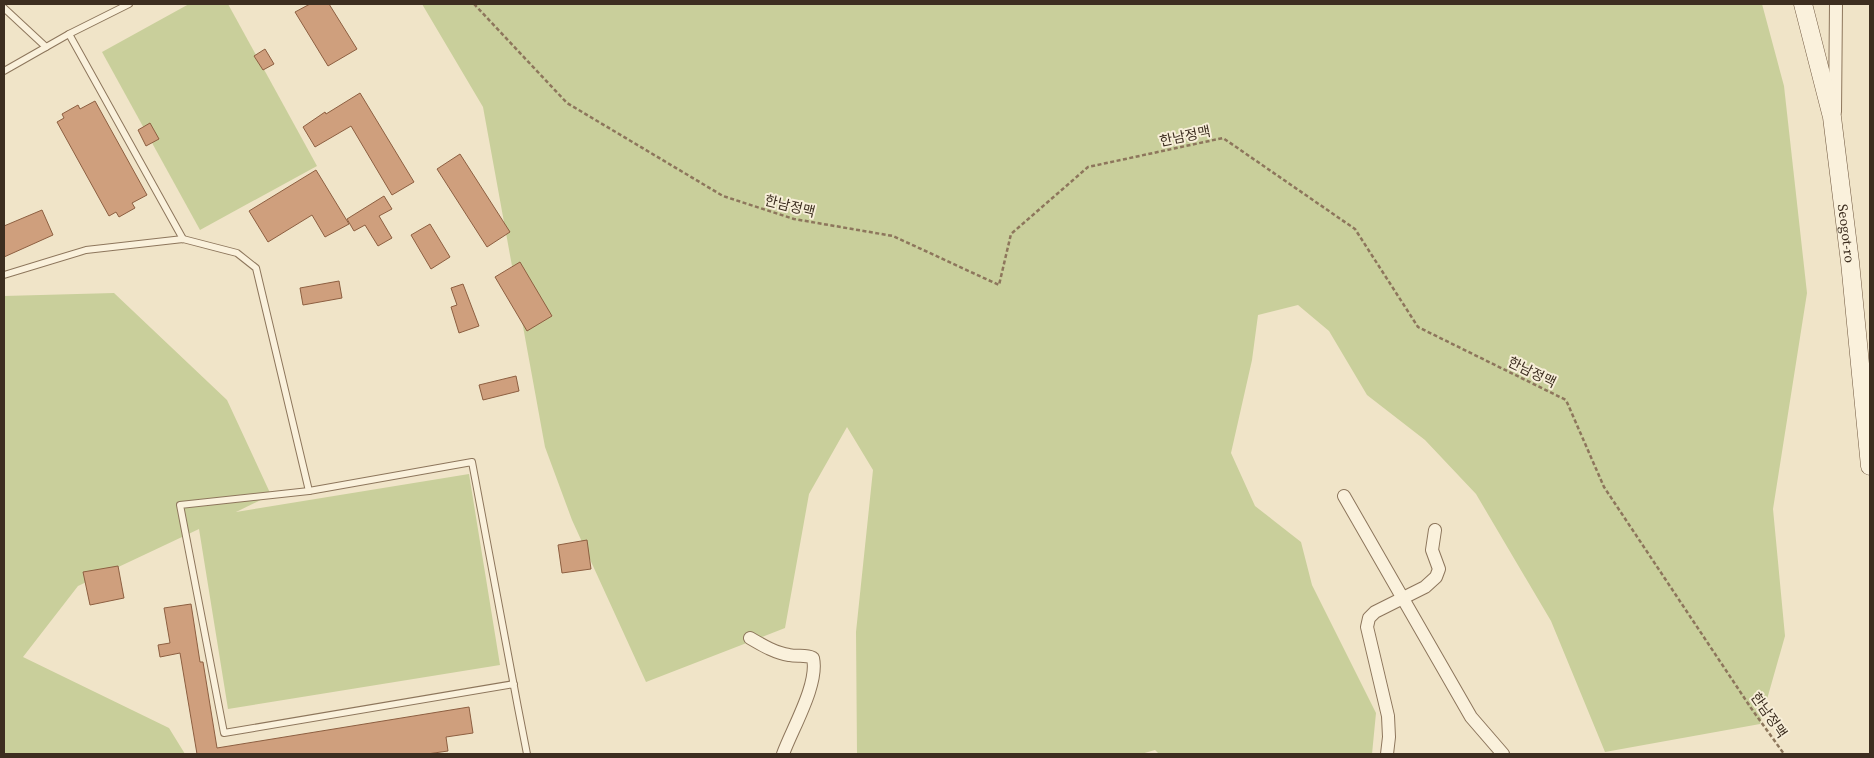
<svg xmlns="http://www.w3.org/2000/svg" width="1874" height="758" font-family="'Source Serif 4','Noto Sans KR',serif">
<style>
.green{fill:#c9cf9b}
.building{fill:#cf9f7d;stroke:#8d5f41}
.lines{fill:none;stroke-linecap:round;stroke-linejoin:round}
.lane-casing{stroke:#8d765c;stroke-width:8}
.street-casing{stroke:#8d765c;stroke-width:14}
.secondary-casing{stroke:#6f573f;stroke-width:19}
.path{stroke:#8d765c;stroke-width:2.5;stroke-dasharray:4 2.5;stroke-linecap:butt}
.lane{stroke:#faf1dc;stroke-width:6}
.street{stroke:#faf1dc;stroke-width:12}
.secondary{stroke:#faf1dc;stroke-width:18}
.labels{text-anchor:middle;dominant-baseline:central;stroke-width:4;stroke-linejoin:round;paint-order:stroke}
.street-label{font-size:14px;fill:#3d2e20;stroke:#f7eed8}
</style>
<rect width="100%" height="100%" fill="#f0e4c8"/>
<!-- green -->
<g class="green">
<polygon points="189,4 228,4 317,166 200,230 102,52"/>
<polygon points="422,4 1762,4 1784,86 1807,293 1773,509 1785,636 1760,724 1605,752 1551,621 1476,494 1425,440 1367,395 1329,331 1298,305 1258,315 1252,360 1231,453 1255,506 1301,542 1312,585 1376,713 1372,754 1159,754 1155,750 1141,754 857,754 856,632 873,470 847,427 809,494 785,628 646,682 572,520 545,447 483,107"/>
<polygon points="114,293 227,400 271,495 236,512 469,474 500,665 228,709 199,529 78,586 23,657 169,728 185,754 4,754 4,296"/>
</g>
<!-- building -->
<g class="building">
<polygon points="310,4 329,4 357,49 328,66 295,12"/>
<polygon points="265,49 274,64 263,70 254,56"/>
<polygon points="360,93 414,182 392,195 351,126 315,147 303,127 325,112 326,114"/>
<polygon points="95,101 147,195 132,203 135,208 119,217 116,212 109,216 57,122 64,118 62,114 78,105 80,109"/>
<polygon points="150,123 159,139 146,146 138,130"/>
<polygon points="460,154 510,232 487,247 437,169"/>
<polygon points="316,170 349,224 325,237 312,215 268,242 249,211"/>
<polygon points="384,196 392,209 379,216 392,238 378,246 365,225 354,231 347,219"/>
<polygon points="42,210 53,235 4,257 4,226"/>
<polygon points="430,224 450,257 431,269 411,235"/>
<polygon points="520,262 552,316 527,331 495,277"/>
<polygon points="339,281 342,298 303,305 300,288"/>
<polygon points="463,284 479,326 459,333 451,307 457,305 451,288"/>
<polygon points="516,376 519,391 483,400 479,385"/>
<polygon points="587,540 591,569 562,573 558,545"/>
<polygon points="118,566 124,598 90,605 83,572"/>
<polygon points="191,604 200,662 203,662 217,748 469,707 473,733 446,737 448,751 427,754 197,754 180,653 160,657 158,645 170,643 164,608"/>
</g>
<g class="lines">
<!-- lane casing -->
<g class="lane-casing">
<g id="lane">
<polyline points="4,8 46,47"/>
<polyline points="69,34 183,239"/>
<polyline points="4,71 69,34 129,4"/>
<polyline points="4,275 86,250 183,239 237,253 256,268 309,491"/>
<path d="M 514,684 L 224,733 L 180,505 L 309,491 L 472,462 C 490,560 508,657 527,754"/>
</g>
</g>
<!-- street casing -->
<g class="street-casing">
<g id="street">
<polyline points="1835,112 1836,4"/>
<polyline points="1344,496 1471,717 1503,754"/>
<path d="M 750,638 C 762,645 775,653 789,655 C 798,657 805,654 813,658 C 819,684 792,729 783,754"/>
<polyline points="1387,754 1389,737 1388,716 1367,627 1369,618 1375,612 1425,587 1436,577 1439,569 1432,550 1435,530"/>
</g>
</g>
<!-- secondary casing -->
<g class="secondary-casing">
<g id="secondary">
<path id="s1" d="M 1803,4 L 1832,117 L 1850,262 L 1870,466"/>
</g>
</g>
<!-- path -->
<polyline class="path" points="474,4 567,103 723,196 794,219 893,236 999,285 1011,234 1088,167 1223,138 1355,229 1418,327 1566,400 1604,487 1751,708 1784,754"/>
<!-- lane -->
<use href="#lane" class="lane"/>
<!-- street -->
<use href="#street" class="street"/>
<!-- secondary -->
<use href="#secondary" class="secondary"/>
</g>
<g class="labels">
<!-- street labels -->
<g class="street-label">
<text transform="translate(1185 136) rotate(-12)">한남정맥</text>
<text transform="translate(790 206) rotate(14)">한남정맥</text>
<text stroke="none"><textPath href="#s1" startOffset="234">Seogot-ro</textPath></text>
<text transform="translate(1532 372) rotate(26)">한남정맥</text>
<text transform="translate(1769 715) rotate(55)">한남정맥</text>
</g>
</g>
<!-- border -->
<rect width="1874" height="758" fill="none" stroke="#3d2e20" stroke-width="10"/>
</svg>
